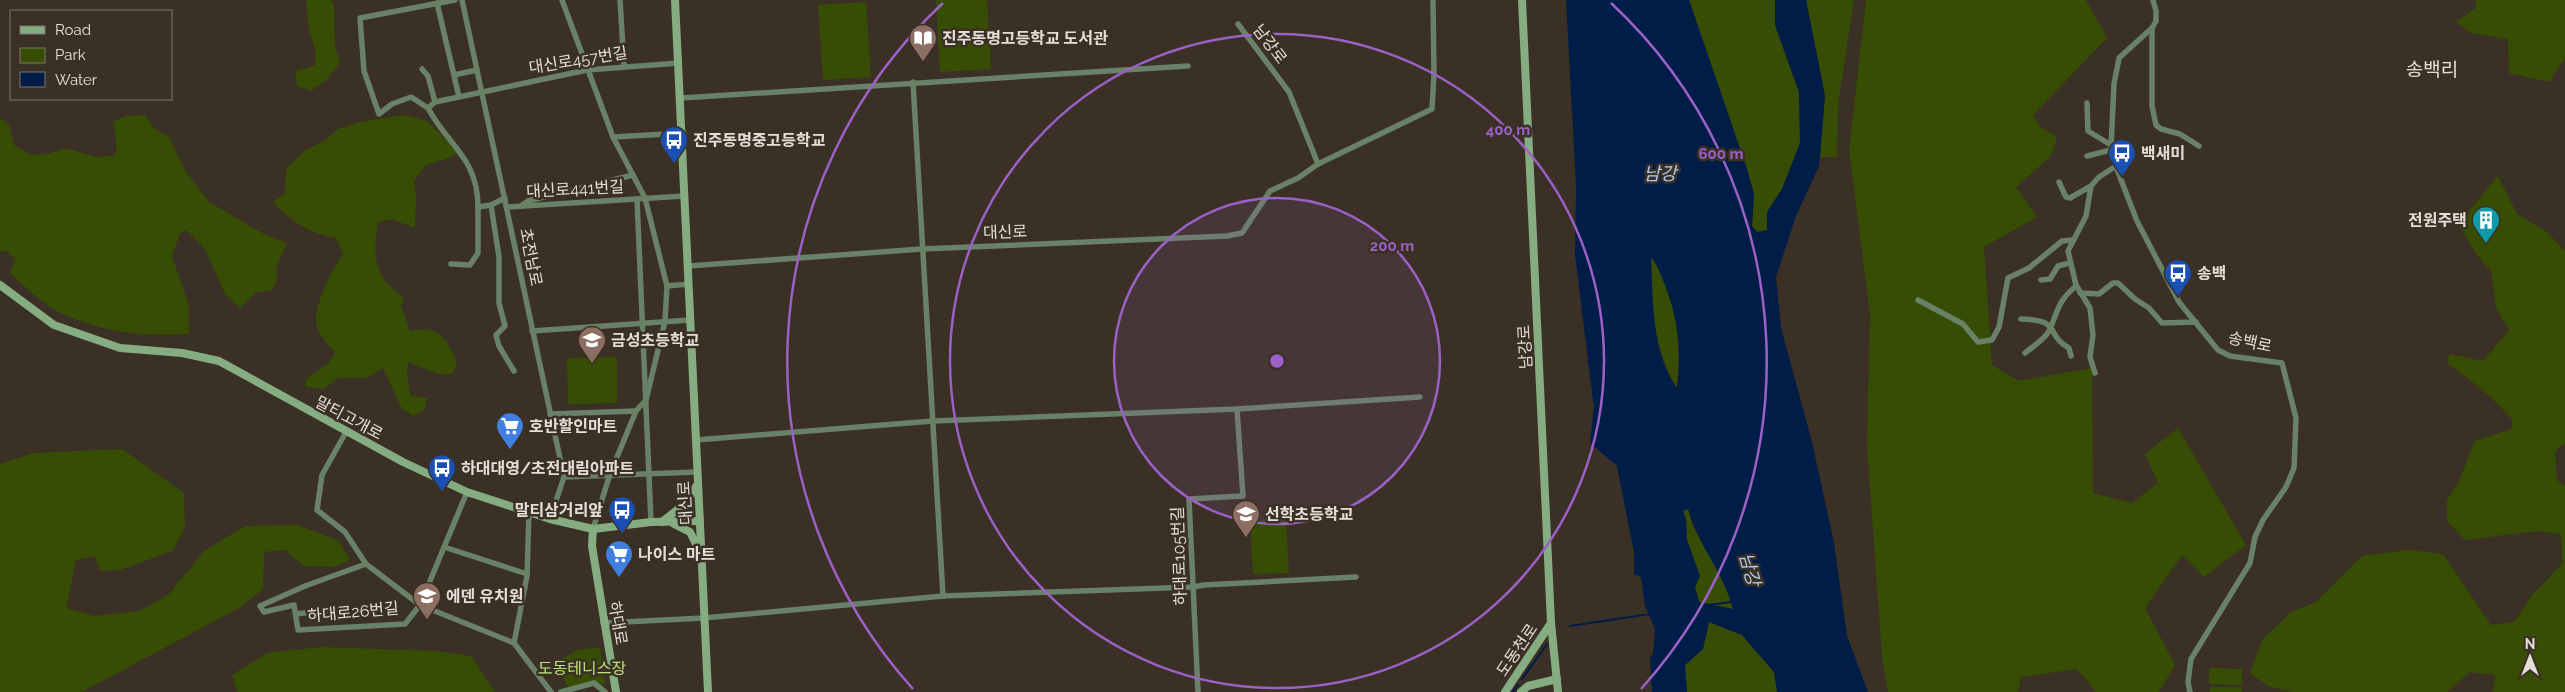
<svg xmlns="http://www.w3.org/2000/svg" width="2565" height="692" font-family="Raleway,'Noto Sans KR',sans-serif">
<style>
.green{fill:#374d03}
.water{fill:#001d47;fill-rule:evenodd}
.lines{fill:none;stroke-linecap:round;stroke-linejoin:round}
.stream{stroke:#001d47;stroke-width:2}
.street{stroke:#698166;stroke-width:5.5}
.secondary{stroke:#86ad81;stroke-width:8}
.ring{fill:none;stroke:#9b61c6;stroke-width:2.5}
.labels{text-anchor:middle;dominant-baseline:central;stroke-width:5;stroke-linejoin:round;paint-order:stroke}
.poi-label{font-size:16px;font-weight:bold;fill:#e5ded7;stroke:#3b3025;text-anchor:start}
.street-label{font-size:16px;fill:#e5ded7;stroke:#3b3025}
.park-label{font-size:16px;fill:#b9e177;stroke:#3b3025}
.water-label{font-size:18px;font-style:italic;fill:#b1cbee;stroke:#3b3025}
.quarter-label{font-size:19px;fill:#e5ded7;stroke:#3b3025}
.centre{fill:#9b61c6;stroke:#3b3025;stroke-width:2.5}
.ring-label{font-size:15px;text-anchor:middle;font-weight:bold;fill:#9b61c6;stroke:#3b3025;stroke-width:5;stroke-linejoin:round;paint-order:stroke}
</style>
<rect width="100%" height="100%" fill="#3b3025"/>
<!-- green -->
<g class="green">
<polygon points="306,0 331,0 334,4 335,46 340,63 326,80 311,91 297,86 295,71 315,66 316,53 309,30"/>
<polygon points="936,0 987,0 991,69 940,72"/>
<polygon points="1689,0 1775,0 1775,25 1799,92 1800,144 1782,189 1767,212 1767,230 1756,232 1752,226 1754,194 1747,169"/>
<polygon points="1806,0 1854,0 1838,105 1837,157 1820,157 1825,96"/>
<polygon points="1866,0 2086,0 2107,38 2033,115 2039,126 2057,137 2051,156 2016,187 2037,217 1984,247 1992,365 2019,381 2092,368 2093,493 2132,503 2158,483 2145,454 2178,428 2246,545 2204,577 2182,555 2145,608 2175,665 2159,692 2096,692 2077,669 2021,677 2018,692 1888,692 1882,657 1867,446 1870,314 1849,150"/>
<polygon points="2475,0 2565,0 2565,58 2549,82 2509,73 2508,39 2471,33 2456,22 2477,7"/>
<polygon points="866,2 871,77 823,80 818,5"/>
<path d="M 145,115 L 154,128 L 169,137 L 186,172 L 209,202 L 262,233 L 287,243 L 277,265 L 277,280 L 272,290 L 255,293 L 240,308 L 225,294 L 205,249 L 186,230 L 180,233 L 172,256 L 189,306 L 189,334 C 147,337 103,332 65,315 C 44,306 27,288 10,273 L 15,260 L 8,252 L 0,251 L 0,118 L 9,125 L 14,145 L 31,155 L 48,154 L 66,148 L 96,157 L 114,156 L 117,147 L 113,122 L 125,116 Z"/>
<path d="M 404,115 L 427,121 L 458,152 L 451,157 L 426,165 L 414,181 L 416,197 L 415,228 L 391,219 L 378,222 C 373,257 373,277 404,297 L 401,306 L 410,331 C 441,326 445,337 457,362 L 453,373 L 441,375 L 408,362 L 407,370 L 410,395 L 427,398 L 425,409 L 413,416 L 402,409 L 383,368 L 367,378 L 338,378 L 324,389 L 305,387 L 306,379 L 329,363 L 335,352 C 327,343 315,332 316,319 C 317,299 332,270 343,254 L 336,238 C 310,234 290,221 273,202 L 285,193 L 286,169 L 304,151 L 324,141 L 338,129 L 360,122 Z"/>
<path d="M 2498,176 L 2517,214 L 2547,232 L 2565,251 L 2565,443 L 2555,451 L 2557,480 L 2565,486 L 2565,692 L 2493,692 L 2495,675 L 2470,672 L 2447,692 L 2293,692 L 2270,687 L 2250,673 L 2262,640 L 2291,612 L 2316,602 L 2362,556 L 2408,550 L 2443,554 L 2491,625 L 2514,622 L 2532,595 L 2562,564 L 2561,534 L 2537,531 L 2465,540 L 2447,521 L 2447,500 L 2458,483 L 2475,441 L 2512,429 L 2512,419 C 2493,398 2472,380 2448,364 L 2449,354 L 2483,361 L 2509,330 L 2496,308 L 2491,271 L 2476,254 L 2458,224 Z"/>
<path d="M 1651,257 C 1679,297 1680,342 1677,388 C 1652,346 1653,305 1651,257 Z"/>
<polygon points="617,357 617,403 568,404 567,358"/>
<polygon points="122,449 184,493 185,528 172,551 120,570 100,571 95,556 76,560 66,608 94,616 140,611 169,594 204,551 245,526 298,525 339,541 350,560 334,567 304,566 285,550 264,552 263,589 239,608 82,692 0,692 0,464 33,453"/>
<polygon points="1688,509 1693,527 1723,579 1733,609 1699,602 1695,587 1700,576 1687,540 1686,519 1683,511"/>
<polygon points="1286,519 1289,573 1253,574 1250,521"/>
<polygon points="1709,622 1742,635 1774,672 1777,692 1687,692 1685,665 1703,649"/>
<polygon points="321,647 435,651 471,656 495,692 237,692 232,675 267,653"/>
<polygon points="600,647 605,684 569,688 554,663 578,650"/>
<polygon points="2209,668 2242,669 2242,685 2209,684"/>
<rect x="2210" y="687" width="32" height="5"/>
</g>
<!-- water -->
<path class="water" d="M 1566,0 L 1689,0 L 1747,169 L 1754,194 L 1752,226 L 1757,232 L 1767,230 L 1767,212 L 1782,189 L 1800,143 L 1799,92 L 1775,25 L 1775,0 L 1806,0 L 1825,96 L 1819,166 L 1796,216 L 1776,277 L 1781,328 L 1812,442 L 1834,543 L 1847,636 L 1868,692 L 1777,692 L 1774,672 L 1742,635 L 1709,622 L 1703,649 L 1685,665 L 1687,692 L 1652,692 L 1650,659 L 1653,653 L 1655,629 L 1645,606 L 1641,577 L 1634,574 L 1634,552 L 1617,466 L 1590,443 L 1594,408 L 1575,255 L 1576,186 ZM 1651,258 C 1658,265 1661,276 1665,285 C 1678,319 1682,351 1677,388 C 1651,351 1653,301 1651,258 ZM 1688,509 C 1698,545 1724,573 1733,609 L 1699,602 L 1695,587 L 1700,576 L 1687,540 L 1686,519 L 1683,511 Z"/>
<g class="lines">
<!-- stream -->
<g class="stream">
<polyline points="1709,605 1731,602"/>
<polyline points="1570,626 1650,614"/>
<polyline points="1522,679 1547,644"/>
<polyline points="1513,692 1518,685"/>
</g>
<!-- street -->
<g class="street">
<polyline points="455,0 360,18 364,71 379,114 392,104 411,97 428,108 435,102 587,70 679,63"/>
<polyline points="462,0 564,477 550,519"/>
<polyline points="562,0 613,137 645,198 667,286 665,321 646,400 636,411 610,474 593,529"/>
<polyline points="620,0 624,65"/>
<polyline points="2153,0 2156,11 2156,21 2152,28 2119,58 2114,84 2111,148 2118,172 2137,221 2179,302 2218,350 2230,356 2282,363 2296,418 2294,468 2286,487 2263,520 2255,537 2250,563 2191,659 2188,682 2190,692"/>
<polyline points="437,3 459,97"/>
<polyline points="1238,24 1289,92 1318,164"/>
<polyline points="2152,28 2152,106 2156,125 2161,129 2180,134 2199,146"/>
<polyline points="422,69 428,76 435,102"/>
<polyline points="454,75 477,70"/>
<polyline points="913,82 943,596"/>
<polyline points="681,98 1188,66"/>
<polyline points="2087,103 2088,131 2111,145"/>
<path d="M 428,108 C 448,146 478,158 478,207 L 491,205"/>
<polyline points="613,137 684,133"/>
<polyline points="2087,156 2111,150"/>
<polyline points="2059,182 2066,197 2070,198 2091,186"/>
<polyline points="505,198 491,205 499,257 499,303 505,326 496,335 499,346 514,371"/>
<polyline points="637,199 651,522"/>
<polyline points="522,205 528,201 633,175"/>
<polyline points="507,207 684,196"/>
<polyline points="451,264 470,265 478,253 478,207"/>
<polyline points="688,266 922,249 1227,236 1242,233 1270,191 1298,178 1318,164 1432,109 1434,74 1433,0"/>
<polyline points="2041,280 2050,279 2058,266 2070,263"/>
<polyline points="667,286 689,284"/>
<polyline points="2080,293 2099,294 2113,283 2118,283 2135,299 2149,308 2162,323 2196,322"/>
<polyline points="1918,300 1963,324 1978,342 1992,340 1999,327 2008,278 2029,268 2062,241 2072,240"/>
<path d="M 2021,319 C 2063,320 2044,334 2069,348 L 2071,356"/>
<polyline points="532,331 690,320"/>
<path d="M 2025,353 C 2032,347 2045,339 2049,331 C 2059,310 2056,303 2076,286"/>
<polyline points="2095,373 2090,357 2093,335 2090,308 2076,285 2068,251 2086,216 2091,186 2099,177 2116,166"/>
<polyline points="550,414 636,411"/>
<polyline points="346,432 322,475 317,510 345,532 366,564 420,605 467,492"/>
<polyline points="696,440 933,421 1237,409 1420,397"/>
<polyline points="564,477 697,472"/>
<polyline points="444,547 527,574"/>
<polyline points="366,564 305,586 260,606 264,612 294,605 298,630 405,624 420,605 514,643 551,692"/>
<polyline points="296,614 345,608"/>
<polyline points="603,623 704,618 943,596 1193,587 1204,585 1356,577"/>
<polyline points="514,643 527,576 529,512"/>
<polyline points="561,692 594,683 605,692"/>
<polyline points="1198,692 1189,499 1243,496 1237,409"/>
</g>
<!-- secondary -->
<g class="secondary">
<path d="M 675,0 C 688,230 696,461 708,692"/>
<polyline points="1522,0 1551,623 1558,692"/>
<polyline points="0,285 54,325 120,348 182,353 219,361 403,462 467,492 550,519 593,529 651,522 700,521"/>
<polyline points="662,522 686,503 697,485"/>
<polyline points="674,524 690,532 698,548"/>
<polyline points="593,529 592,546 616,692"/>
<polyline points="1505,692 1551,623"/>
<polyline points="1521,692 1528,686 1557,679"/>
</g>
</g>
<!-- distance rings -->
<circle cx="1277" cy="361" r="163" fill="#9b61c6" fill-opacity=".12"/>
<g class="ring">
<circle cx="1277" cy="361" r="163"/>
<circle cx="1277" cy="361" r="327"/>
<path d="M913 689A490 490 0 0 1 943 3M1611 3A490 490 0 0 1 1641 689"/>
</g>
<!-- icons -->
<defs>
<g id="library-pin" transform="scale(1.4375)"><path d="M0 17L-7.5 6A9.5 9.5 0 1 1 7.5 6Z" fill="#8d6e63" stroke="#3b3025"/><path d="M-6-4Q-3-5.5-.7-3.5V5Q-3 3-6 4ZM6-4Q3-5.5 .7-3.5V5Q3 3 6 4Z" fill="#fff"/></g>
<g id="bus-pin" transform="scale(1.4375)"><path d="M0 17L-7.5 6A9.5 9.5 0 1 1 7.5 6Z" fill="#1a4fb4" stroke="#3b3025"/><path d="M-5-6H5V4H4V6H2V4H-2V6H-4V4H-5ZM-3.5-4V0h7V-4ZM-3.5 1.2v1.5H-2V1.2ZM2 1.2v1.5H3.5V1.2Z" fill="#fff"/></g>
<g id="building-pin" transform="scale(1.4375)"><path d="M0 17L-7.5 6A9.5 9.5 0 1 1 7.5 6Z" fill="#0f9aa8" stroke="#3b3025"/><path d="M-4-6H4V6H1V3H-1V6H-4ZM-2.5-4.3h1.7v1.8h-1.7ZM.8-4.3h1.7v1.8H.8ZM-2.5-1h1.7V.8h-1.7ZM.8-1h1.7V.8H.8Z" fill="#fff"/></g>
<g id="school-pin" transform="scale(1.4375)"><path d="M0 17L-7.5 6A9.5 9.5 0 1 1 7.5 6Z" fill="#8d6e63" stroke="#3b3025"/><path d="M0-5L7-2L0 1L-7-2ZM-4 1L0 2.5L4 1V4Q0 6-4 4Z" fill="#fff"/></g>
<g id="supermarket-pin" transform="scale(1.4375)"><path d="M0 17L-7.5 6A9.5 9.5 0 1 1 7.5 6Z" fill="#3f7fe0" stroke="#3b3025"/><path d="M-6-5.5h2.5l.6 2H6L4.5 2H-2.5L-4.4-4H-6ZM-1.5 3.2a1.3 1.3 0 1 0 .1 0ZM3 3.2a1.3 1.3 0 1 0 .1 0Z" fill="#fff"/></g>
</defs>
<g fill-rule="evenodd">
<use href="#library-pin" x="923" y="38"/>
<use href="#bus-pin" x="674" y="140"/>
<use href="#bus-pin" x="2122" y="153"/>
<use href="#building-pin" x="2486" y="220"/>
<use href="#bus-pin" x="2178" y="273"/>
<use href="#school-pin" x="592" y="340"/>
<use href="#supermarket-pin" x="510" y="426"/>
<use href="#bus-pin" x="442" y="468"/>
<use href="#bus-pin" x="622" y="510"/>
<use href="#school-pin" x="1246" y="514"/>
<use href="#supermarket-pin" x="619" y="554"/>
<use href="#school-pin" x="427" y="596"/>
</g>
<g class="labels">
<!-- poi labels -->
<g class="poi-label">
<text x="942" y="38">진주동명고등학교 도서관</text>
<text x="693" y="140">진주동명중고등학교</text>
<text x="2141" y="153">백새미</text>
<text x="2467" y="220" text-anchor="end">전원주택</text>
<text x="2197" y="273">송백</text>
<text x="611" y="340">금성초등학교</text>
<text x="529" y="426">호반할인마트</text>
<text x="461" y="468">하대대영/초전대림아파트</text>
<text x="603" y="510" text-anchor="end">말티삼거리앞</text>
<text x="1265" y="514">선학초등학교</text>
<text x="638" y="554">나이스 마트</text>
<text x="446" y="596">에덴 유치원</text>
</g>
<!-- street labels -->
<g class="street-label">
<text transform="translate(1270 44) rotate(53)">남강로</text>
<text transform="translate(578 60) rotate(-9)">대신로457번길</text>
<text transform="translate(575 189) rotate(-3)">대신로441번길</text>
<text transform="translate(1005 232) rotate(-2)">대신로</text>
<text transform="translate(531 257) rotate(79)">초전남로</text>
<text transform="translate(2250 342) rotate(12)">송백로</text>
<text transform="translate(1525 347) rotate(-93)">남강로</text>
<text transform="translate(349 418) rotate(28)">말티고개로</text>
<text transform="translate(685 503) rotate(-93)">대신로</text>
<text transform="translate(1179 556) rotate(-92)">하대로105번길</text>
<text transform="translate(353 612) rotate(-5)">하대로26번길</text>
<text transform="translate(618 623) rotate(80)">하대로</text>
<text transform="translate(1517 650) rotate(-56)">도동천로</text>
</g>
<!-- park labels -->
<g class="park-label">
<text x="582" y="668">도동테니스장</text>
</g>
<!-- water labels -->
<g class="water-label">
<text x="1660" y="173">남강</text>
<text transform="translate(1750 569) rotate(74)">남강</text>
</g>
<!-- quarter labels -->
<g class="quarter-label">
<text x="2432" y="69">송백리</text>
</g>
</g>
<circle cx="1277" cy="361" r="8" class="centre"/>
<g class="ring-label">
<text x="1508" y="135">400 m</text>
<text x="1721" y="159">600 m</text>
<text x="1392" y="251">200 m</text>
</g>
<!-- legend -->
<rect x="10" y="10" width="162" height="90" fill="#3b3025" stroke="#7f766c"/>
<rect x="20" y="26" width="25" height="8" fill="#86ad81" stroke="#7f766c"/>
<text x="55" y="35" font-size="15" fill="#e5ded7">Road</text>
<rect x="20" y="48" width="25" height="15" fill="#374d03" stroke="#7f766c"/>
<text x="55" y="60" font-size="15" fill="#e5ded7">Park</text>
<rect x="20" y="72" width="25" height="15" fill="#001d47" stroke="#7f766c"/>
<text x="55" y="85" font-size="15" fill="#e5ded7">Water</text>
<!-- north arrow -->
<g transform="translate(2530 657)" stroke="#3b3025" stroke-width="4" paint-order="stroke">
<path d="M0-4L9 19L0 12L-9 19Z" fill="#e5ded7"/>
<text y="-8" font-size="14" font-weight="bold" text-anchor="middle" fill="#e5ded7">N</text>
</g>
</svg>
